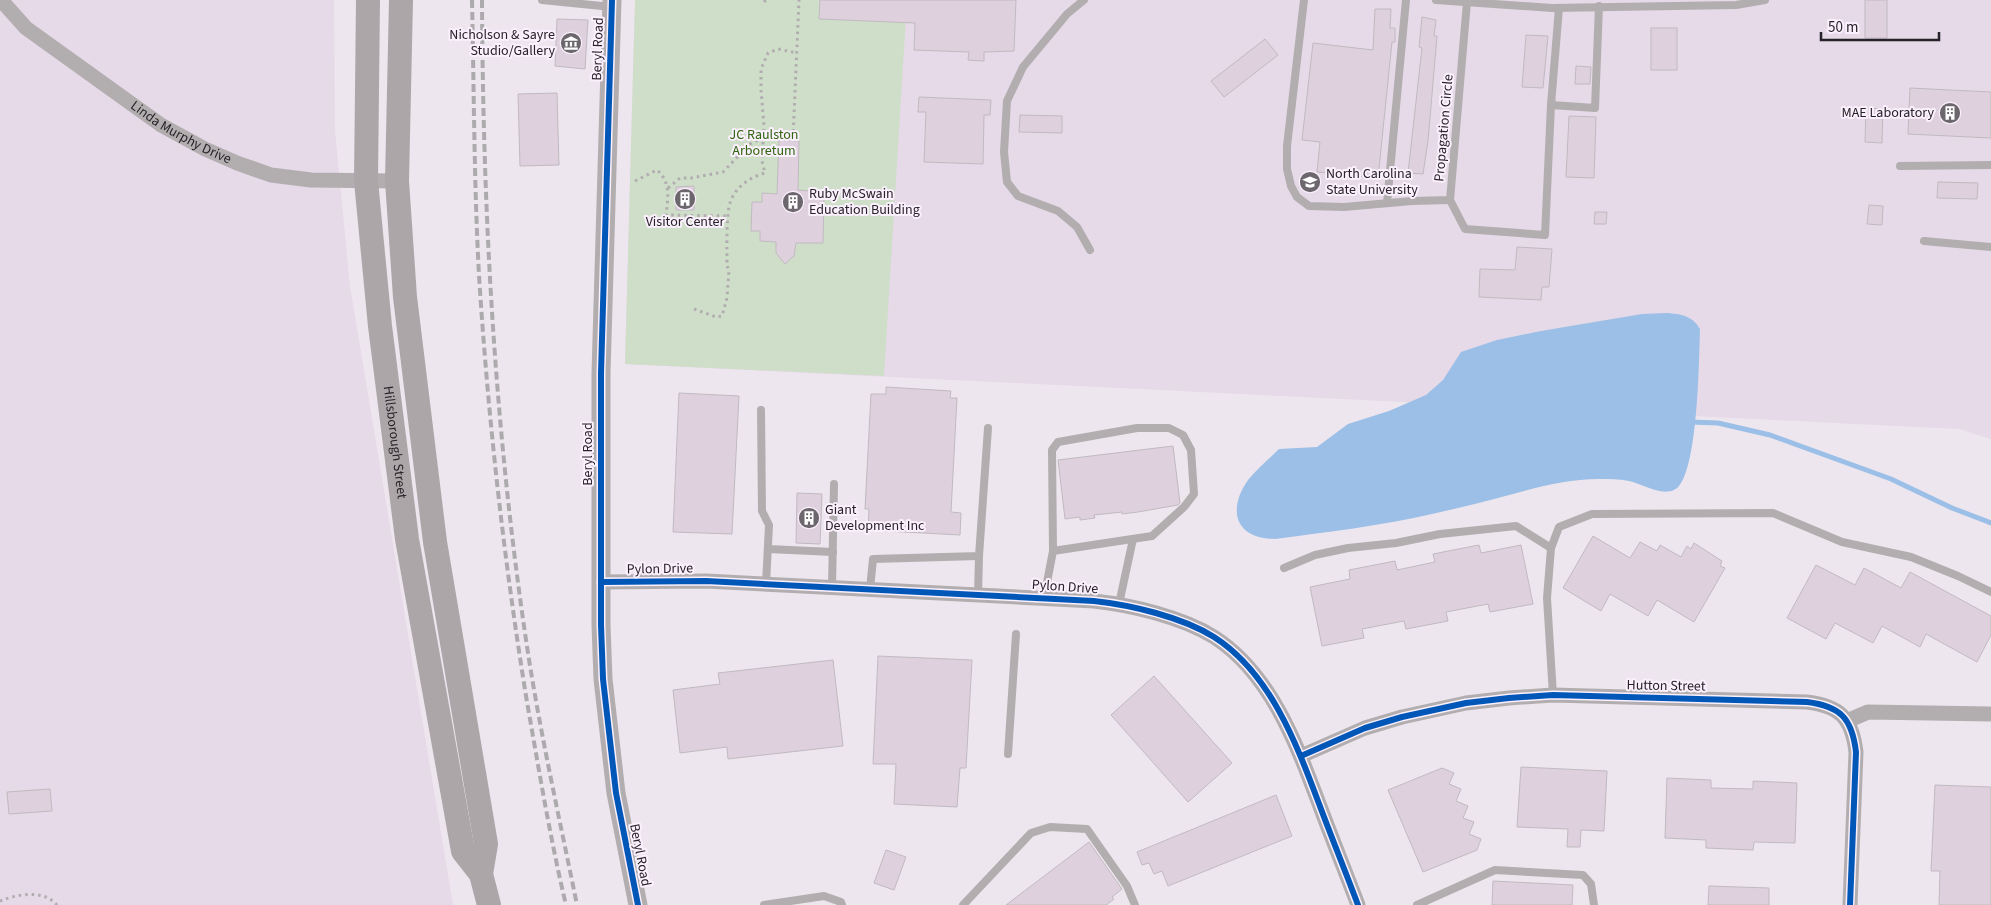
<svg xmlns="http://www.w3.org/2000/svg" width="1991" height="905" font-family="'Source Sans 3',sans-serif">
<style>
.built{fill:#e6d9e8}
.green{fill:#cfdec9}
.water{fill:#9bbfe7}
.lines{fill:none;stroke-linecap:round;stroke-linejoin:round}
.stream{stroke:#9bbfe7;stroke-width:5}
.building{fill:#dfd0de;stroke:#c0bac0}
.path{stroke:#b1acaf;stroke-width:3;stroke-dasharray:2.5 4;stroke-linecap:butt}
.service{stroke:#b2aeaf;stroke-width:8}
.minor{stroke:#b2aeaf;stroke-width:15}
.tertiary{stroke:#b2aeaf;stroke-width:19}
.primary{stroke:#aca6a8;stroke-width:24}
.rail{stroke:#adaaad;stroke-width:4;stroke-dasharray:8 4;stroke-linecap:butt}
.cycleway-casing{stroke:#fbf0fd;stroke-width:9}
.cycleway{stroke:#0057b8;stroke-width:6}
.labels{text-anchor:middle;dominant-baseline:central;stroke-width:4;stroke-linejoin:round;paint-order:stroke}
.poi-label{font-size:14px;fill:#272228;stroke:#fbf0fd;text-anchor:start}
.street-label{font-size:14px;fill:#272228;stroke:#fbf0fd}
.park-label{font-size:14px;fill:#2f650e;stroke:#fbf0fd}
</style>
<rect width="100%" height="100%" fill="#ede6ee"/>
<!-- built -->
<g class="built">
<polygon points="0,0 334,0 335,131 350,286 453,905 0,905"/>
<polygon points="635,0 1991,0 1991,439 1959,429 625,364"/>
</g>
<!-- green -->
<polygon class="green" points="635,0 907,0 884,376 625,364"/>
<!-- water -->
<path class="water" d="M 1667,313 C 1681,314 1693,316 1700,329 C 1699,361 1698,464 1679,486 C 1667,500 1643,484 1629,481 C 1619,479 1609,479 1599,479 C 1565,479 1531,489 1498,498 C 1476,504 1454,509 1432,514 C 1380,526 1327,532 1275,539 C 1235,539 1227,510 1248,480 C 1257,469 1269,459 1279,449 L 1317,447 L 1348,424 L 1389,411 L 1426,395 L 1443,380 L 1461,352 L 1497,340 L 1541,331 L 1642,314 Z"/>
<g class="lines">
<!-- stream -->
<polyline class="stream" points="1690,422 1718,423 1770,435 1891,479 1952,508 1991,523"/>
</g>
<!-- building -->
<g class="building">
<polygon points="820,0 1016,0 1014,51 984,52 984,61 968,60 969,52 914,50 915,23 819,19"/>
<rect x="1865" y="0" width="22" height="38"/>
<polygon points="1375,9 1391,9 1390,28 1395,28 1395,42 1392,42 1378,178 1317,172 1320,142 1302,140 1313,43 1373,50"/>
<polygon points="1422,17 1436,20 1434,36 1437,36 1428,141 1423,174 1408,173 1422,48 1419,47"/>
<polygon points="557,19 588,20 585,69 555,66"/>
<rect x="1651" y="28" width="26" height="42"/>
<polygon points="1526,35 1548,36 1543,88 1522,87"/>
<polygon points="1265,39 1278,55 1224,97 1211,81"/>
<polygon points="1576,66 1591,67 1590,84 1575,84"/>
<polygon points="1910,88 1991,92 1991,138 1908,134"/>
<polygon points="557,93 559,165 520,166 518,94"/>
<polygon points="919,97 991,100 990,115 984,115 983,164 924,162 926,112 918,112"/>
<polygon points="1866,108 1883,109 1882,143 1865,142"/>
<polygon points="1020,115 1062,116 1062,133 1019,132"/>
<polygon points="1569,116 1596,117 1594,178 1566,177"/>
<polygon points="779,140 799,141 798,190 820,192 821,196 824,195 823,243 796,243 794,256 785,264 776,253 776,242 760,241 760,231 751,231 752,202 762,202 762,193 777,194"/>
<polygon points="1938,182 1978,183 1977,199 1937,198"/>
<polygon points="694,186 694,210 676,210 676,187"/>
<polygon points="1869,205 1883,206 1882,225 1867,224"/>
<polygon points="1595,212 1607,212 1606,224 1594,224"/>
<polygon points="1517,247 1552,249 1549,287 1542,287 1541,300 1479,297 1480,269 1515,270"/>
<polygon points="886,387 951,391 950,398 957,398 951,512 961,513 960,535 868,530 869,509 865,509 871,394 886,394"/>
<polygon points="679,393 739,396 732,534 673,532"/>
<polygon points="1173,446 1180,503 1178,505 1138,512 1122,514 1122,512 1094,515 1095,518 1080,520 1080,517 1065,519 1058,460"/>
<polygon points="797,493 822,494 820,544 796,543"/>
<polygon points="1593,536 1630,558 1640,542 1657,551 1660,545 1681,557 1687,546 1691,549 1694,543 1722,561 1720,566 1725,568 1694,622 1657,600 1648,616 1610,594 1601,611 1563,588"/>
<polygon points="1479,545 1481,553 1521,545 1533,604 1490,612 1488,604 1446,612 1448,621 1406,629 1404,621 1362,629 1364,638 1322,646 1310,587 1350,579 1349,570 1395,561 1397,570 1435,562 1433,554"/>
<polygon points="1816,565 1855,585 1864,568 1901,588 1910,572 1991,616 1991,635 1977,662 1926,634 1920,647 1882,626 1873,643 1835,623 1826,639 1787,618"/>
<polygon points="878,656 972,660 966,768 960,768 957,807 894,804 896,764 873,764"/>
<polygon points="833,660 843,746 728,759 727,747 680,753 673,690 720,684 718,673"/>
<polygon points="1154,676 1232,763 1188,802 1111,715"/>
<polygon points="1521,767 1607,771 1604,831 1581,830 1580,847 1567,847 1568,829 1517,827"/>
<polygon points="1442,768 1454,773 1449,784 1461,789 1456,801 1468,806 1463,818 1474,822 1469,834 1481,839 1477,850 1423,872 1388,790"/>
<polygon points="1667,778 1711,780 1711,788 1753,789 1753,781 1797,783 1795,843 1754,842 1753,850 1706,848 1706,840 1665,838"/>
<polygon points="1935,785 1991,787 1991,905 1939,905 1940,871 1931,871"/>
<polygon points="50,789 52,811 9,814 7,792"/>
<polygon points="1276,795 1292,836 1168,886 1162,871 1154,874 1149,863 1142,865 1137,852"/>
<polygon points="1089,842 1122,889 1112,897 1114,899 1106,905 1006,905"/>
<polygon points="886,850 906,857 894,890 874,883"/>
<polygon points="1493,881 1573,885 1572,905 1492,905"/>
<polygon points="1709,886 1769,888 1769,905 1708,905"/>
</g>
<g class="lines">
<!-- path -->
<g class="path">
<polyline points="764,2 766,0"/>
<polyline points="793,138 799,0"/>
<path d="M 635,181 L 657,170 C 671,182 668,198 666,215 L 729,216"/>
<polyline points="668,188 680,178 691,178 723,172 750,144 762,138"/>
<path d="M 694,309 L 716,317 L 722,316 L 727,298 L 729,270 L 727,266 C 727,251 726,215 730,203 C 735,187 750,177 765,173 L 762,161 L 764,126 L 761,90 L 761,69 L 768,53 L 778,49 L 797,53"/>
<path d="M 0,901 C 18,894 43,889 57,905"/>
</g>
<!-- service -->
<g class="service">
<polyline points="542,0 612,7"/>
<polyline points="1084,0 1067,14 1023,67 1007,101 1004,152 1007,182 1018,196 1058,211 1077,227 1090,250"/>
<polyline points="1304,0 1287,146 1287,169 1291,186 1297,197 1309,206 1344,207 1412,201 1450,200 1467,2"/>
<polyline points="1436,0 1552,8 1736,5 1765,0"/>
<polyline points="1551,105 1595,108 1599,6"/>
<polyline points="1900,166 1991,165"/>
<polyline points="1450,200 1465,229 1545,235 1551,105 1559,8"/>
<polyline points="1387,203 1406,0"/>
<polyline points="1924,241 1991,247"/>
<polyline points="761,410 762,511 769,525 766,584"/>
<polyline points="768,549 833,552"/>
<polyline points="1284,568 1315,555 1348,548 1396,543 1440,534 1516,526 1551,548"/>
<polyline points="832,588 834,484"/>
<polyline points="870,589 873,559 979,556 988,428"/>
<polyline points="978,595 979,556"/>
<polyline points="1044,598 1053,551 1052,450 1058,442 1137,428 1169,428 1183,435 1191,450 1194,494 1184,507 1152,536 1053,551"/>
<polyline points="1119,604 1133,539"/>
<polyline points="1553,695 1547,598 1551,548 1559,527 1592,514 1773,513 1842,542 1911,557 1958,576 1991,592"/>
<polyline points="1008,754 1016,634"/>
<polyline points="764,905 824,896 841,902 842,905"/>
<polyline points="963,905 1031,833 1050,827 1087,829 1127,886 1135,905"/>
<polyline points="1417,905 1495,870 1583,875 1591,884 1594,905"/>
</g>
<!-- minor -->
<g class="minor">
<path id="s1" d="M 1,0 L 26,28 L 161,125 L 205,149 L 237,163 L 271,175 L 311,180 L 397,181"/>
<path d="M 601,582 L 706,581 L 1094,601 C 1131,605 1182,617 1214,637 C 1272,674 1298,748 1321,809 C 1333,841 1346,873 1358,905"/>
<polyline points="1847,721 1868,712 1991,714"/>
<path d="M 1301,756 L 1365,728 L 1402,717 L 1466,703 L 1509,698 L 1553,695 L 1807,702 C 1840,706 1852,718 1856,752 L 1850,905"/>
</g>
<!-- tertiary -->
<polyline class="tertiary" points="612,0 601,373 601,625 603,679 616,793 638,905"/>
<!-- primary -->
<g class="primary">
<path id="s2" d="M 368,0 L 366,181 L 380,326 L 407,539 L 463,851 L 481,874"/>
<polyline points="401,0 397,181 405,297 435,542 486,844 481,874 489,905"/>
</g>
<!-- rail -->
<g class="rail">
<path d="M 472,0 C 474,92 474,183 479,275 C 488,418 504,561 527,702 C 539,770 550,838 566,905"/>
<path d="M 482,0 C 483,218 495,437 528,653 C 541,737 560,821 577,905"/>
</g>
<!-- cycleway casing -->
<g class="cycleway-casing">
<g id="cycleway">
<polyline points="612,0 601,373 601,625 603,679 616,793 638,905"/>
<path d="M 601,582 L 706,581 L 1094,601 C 1131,605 1182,617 1214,637 C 1272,674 1298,748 1321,809 C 1333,841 1346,873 1358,905"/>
<path d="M 1301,756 L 1365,728 L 1402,717 L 1466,703 L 1509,698 L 1553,695 L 1807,702 C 1840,706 1852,718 1856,752 L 1850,905"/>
</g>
</g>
<!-- cycleway -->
<use href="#cycleway" class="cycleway"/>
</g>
<!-- icons -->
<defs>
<g id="museum-disc" transform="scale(1.125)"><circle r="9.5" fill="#6c676d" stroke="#fbf0fd"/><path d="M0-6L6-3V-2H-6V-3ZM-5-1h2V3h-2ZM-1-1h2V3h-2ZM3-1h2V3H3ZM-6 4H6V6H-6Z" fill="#fff"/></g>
<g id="building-disc" transform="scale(1.125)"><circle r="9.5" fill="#6c676d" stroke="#fbf0fd"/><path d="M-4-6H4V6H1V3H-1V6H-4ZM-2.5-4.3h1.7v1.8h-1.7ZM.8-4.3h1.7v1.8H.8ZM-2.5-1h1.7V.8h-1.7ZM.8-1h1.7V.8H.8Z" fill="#fff"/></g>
<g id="university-disc" transform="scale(1.125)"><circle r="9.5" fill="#6c676d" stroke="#fbf0fd"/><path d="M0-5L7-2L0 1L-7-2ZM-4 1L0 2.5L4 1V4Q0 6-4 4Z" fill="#fff"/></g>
</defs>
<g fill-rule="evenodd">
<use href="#museum-disc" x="571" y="43"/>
<use href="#building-disc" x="1950" y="113"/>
<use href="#university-disc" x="1310" y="182"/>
<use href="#building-disc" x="685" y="199"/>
<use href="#building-disc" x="793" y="202"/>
<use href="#building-disc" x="809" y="518"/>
</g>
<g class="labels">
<!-- poi labels -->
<g class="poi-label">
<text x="555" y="35" text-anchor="end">Nicholson &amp; Sayre<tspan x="555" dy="16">Studio/Gallery</tspan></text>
<text x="1934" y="113" text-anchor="end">MAE Laboratory</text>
<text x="1326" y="174">North Carolina<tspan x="1326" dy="16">State University</tspan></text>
<text x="809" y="194">Ruby McSwain<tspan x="809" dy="16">Education Building</tspan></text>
<text x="685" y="222" text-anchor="middle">Visitor Center</text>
<text x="825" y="510">Giant<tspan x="825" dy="16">Development Inc</tspan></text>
</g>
<!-- street labels -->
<g class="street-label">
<text transform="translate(598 49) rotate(-88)">Beryl Road</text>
<text transform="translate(1444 128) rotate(-85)">Propagation Circle</text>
<text stroke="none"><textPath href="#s1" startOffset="225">Linda Murphy Drive</textPath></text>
<text stroke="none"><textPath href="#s2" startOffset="444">Hillsborough Street</textPath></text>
<text transform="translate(588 454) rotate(-90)">Beryl Road</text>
<text transform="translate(660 569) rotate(-1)">Pylon Drive</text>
<text transform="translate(1065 587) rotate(4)">Pylon Drive</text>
<text transform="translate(1666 686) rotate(1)">Hutton Street</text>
<text transform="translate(640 855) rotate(79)">Beryl Road</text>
</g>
<!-- park labels -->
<g class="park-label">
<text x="764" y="135">JC Raulston<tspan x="764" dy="16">Arboretum</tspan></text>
</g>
</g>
<!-- scale -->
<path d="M1821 32v8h118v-8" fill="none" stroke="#272228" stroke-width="2.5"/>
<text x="1828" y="32" font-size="15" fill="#272228" stroke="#fbf0fd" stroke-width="4" paint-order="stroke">50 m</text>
</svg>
